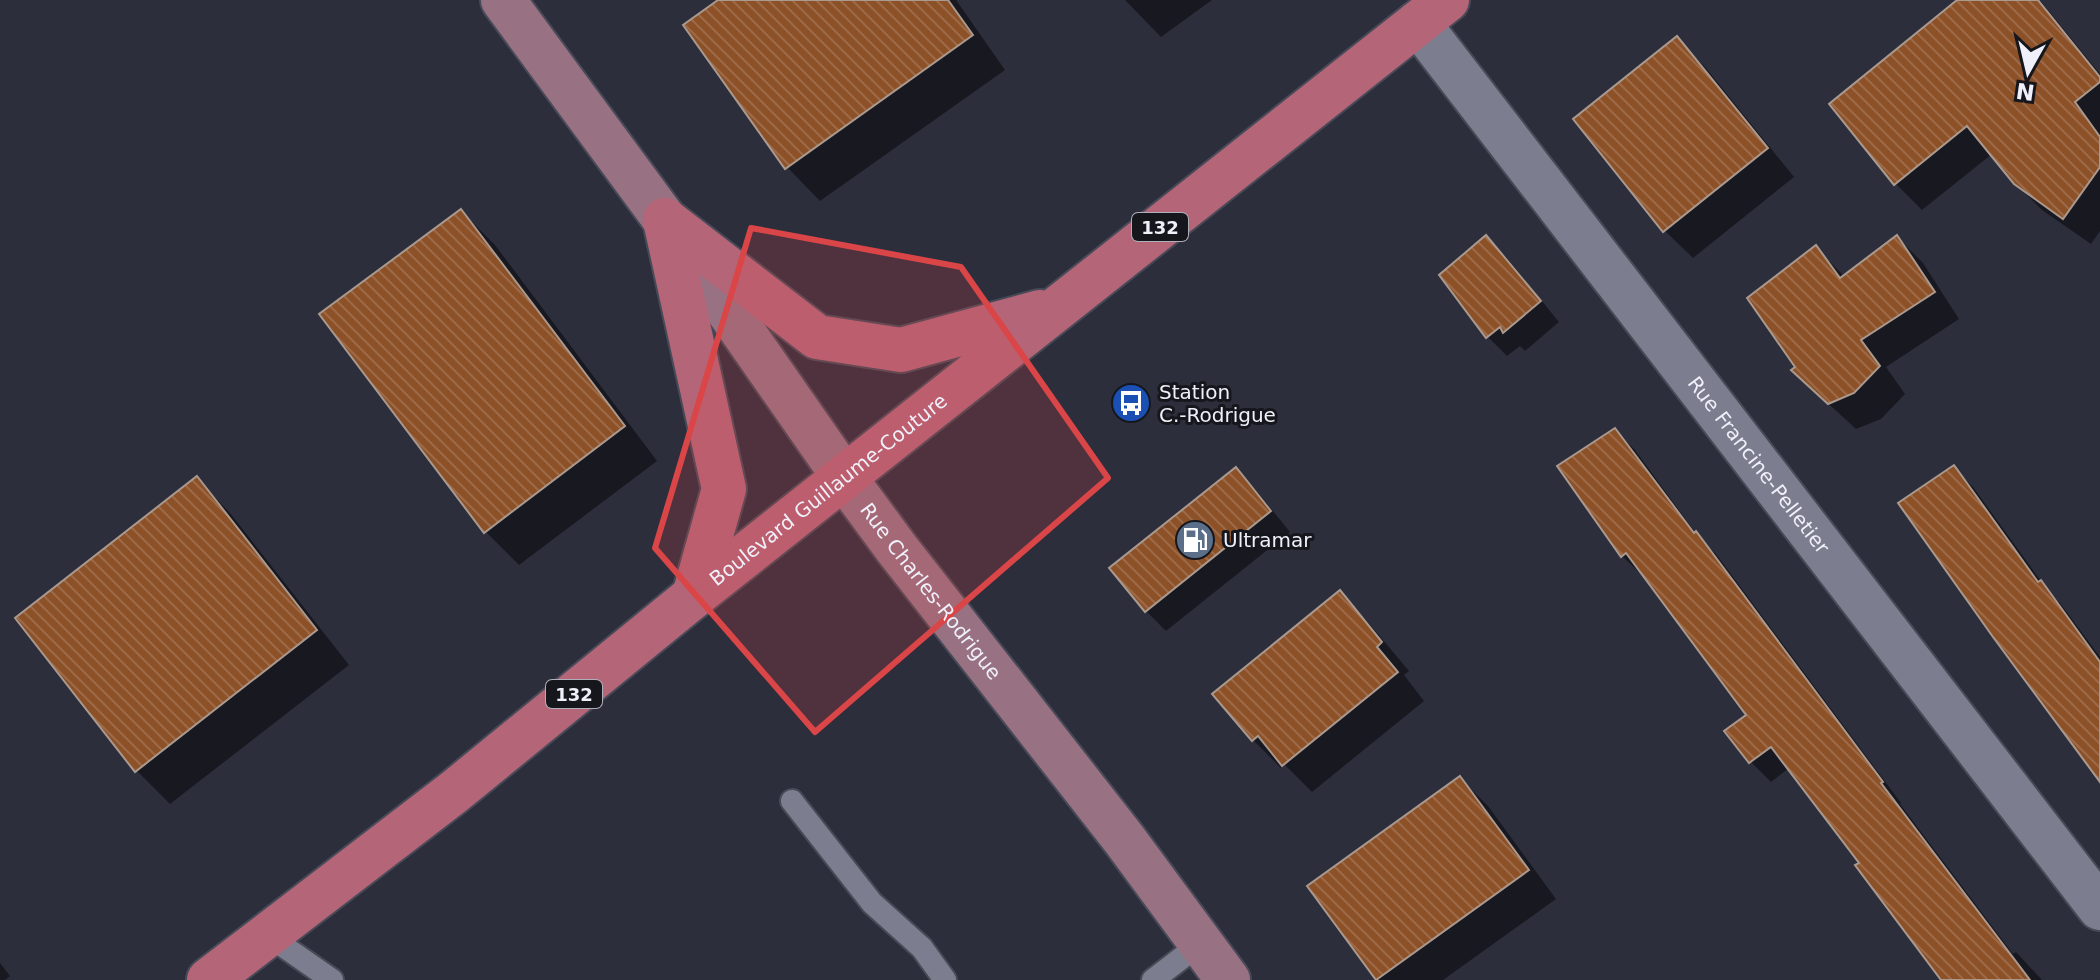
<svg xmlns="http://www.w3.org/2000/svg" width="2100" height="980" font-family="'DejaVu Sans',sans-serif">
<style>
.shadow{fill:#0007}
.building{fill:url(#building-back-hatch);stroke:#aa998e;stroke-width:2}
.lines{fill:none;stroke-linecap:round;stroke-linejoin:round}
.lane-casing{stroke:#494a57;stroke-width:26}
.street-casing{stroke:#494a57;stroke-width:48}
.secondary-casing{stroke:#494a57;stroke-width:48}
.primary-casing{stroke:#494a57;stroke-width:48}
.lane{stroke:#7c7e8f;stroke-width:22}
.street{stroke:#7c7e8f;stroke-width:44}
.secondary{stroke:#987183;stroke-width:44}
.primary{stroke:#b46578;stroke-width:44}
.marked{fill:#da4648;fill-opacity:0.2;stroke:#da4648;stroke-width:6;stroke-linejoin:round}
.labels{text-anchor:middle;dominant-baseline:central;stroke-width:6;stroke-linejoin:round;paint-order:stroke}
.shield{fill:#16171d;stroke:#aeafb8;stroke-width:2}
.shield-label{font-size:18px;font-weight:bold;fill:#eff0fa}
.poi-label{font-size:20px;fill:#eff0fa;stroke:#16171d;text-anchor:start}
.street-label{font-size:20px;fill:#eff0fa;stroke:#16171d}
</style>
<defs>
<pattern id="building-back-hatch" width="6" height="6" patternUnits="userSpaceOnUse" patternTransform="scale(2)"><rect width="6" height="6" fill="#8d5128"/><path d="M-1 5l2 2M0 0l6 6M5-1l2 2" fill="none" stroke="#9d6a48"/></pattern>
</defs>
<rect width="100%" height="100%" fill="#2d2e3c"/>
<!-- shadow -->
<g class="shadow">
<polygon points="722,0 956,0 1005,70 820,201 787,167"/>
<polygon points="1125,0 1212,0 1161,37"/>
<polygon points="1960,0 2040,0 2100,74 2100,231 2091,244 2042,210 2014,182 1992,154 1922,210 1895,183"/>
<polygon points="1677,39 1705,67 1794,177 1693,258 1665,231 1576,120"/>
<polygon points="461,211 495,245 657,461 519,565 485,531"/>
<polygon points="1486,237 1506,257 1559,322 1525,351 1520,346 1507,356 1487,336"/>
<polygon points="1897,237 1923,263 1959,319 1886,367 1905,394 1881,419 1856,429 1820,396 1798,367 1816,248 1845,277"/>
<polygon points="1615,430 1635,450 1700,539 1716,554 1901,803 1900,804 2013,954 2016,952 2042,980 1947,980 1789,768 1771,782 1751,762 1727,732 1748,716 1644,574 1642,575 1622,556"/>
<polygon points="1953,467 1973,487 2048,591 2060,603 2100,657 2100,772"/>
<polygon points="1236,469 1255,489 1290,532 1166,631 1146,611 1112,568"/>
<polygon points="197,479 230,513 349,665 170,804 137,771"/>
<polygon points="1340,593 1367,621 1409,671 1404,675 1424,701 1312,792 1285,765 1281,768 1253,740"/>
<polygon points="1460,778 1488,806 1556,899 1443,980 1378,980 1310,887"/>
<polygon points="0,963 10,976 5,980 0,980"/>
</g>
<!-- building -->
<g class="building">
<polygon points="718,0 948,0 973,35 785,169 683,25"/>
<polygon points="1957,0 2038,0 2100,77 2100,82 2075,102 2100,137 2100,167 2063,219 2014,184 1967,126 1894,185 1829,104"/>
<polygon points="1677,36 1768,148 1663,232 1573,119"/>
<polygon points="461,209 625,426 484,533 319,314"/>
<polygon points="1486,235 1541,301 1503,333 1500,327 1486,338 1439,275"/>
<polygon points="1897,235 1935,292 1861,340 1880,366 1854,393 1828,404 1791,370 1795,367 1747,298 1816,245 1840,278"/>
<polygon points="1615,428 1694,533 1696,531 1883,782 1881,783 2030,980 1941,980 1855,865 1859,863 1771,747 1749,763 1724,731 1746,715 1626,553 1621,557 1557,466"/>
<polygon points="1954,465 2038,582 2041,580 2100,662 2100,782 1993,637 1898,503"/>
<polygon points="1236,467 1271,511 1145,612 1109,568"/>
<polygon points="197,476 317,630 135,772 15,618"/>
<polygon points="1340,590 1382,642 1377,647 1398,672 1282,766 1258,736 1252,741 1212,694"/>
<polygon points="1460,776 1529,870 1376,980 1307,886"/>
</g>
<g class="lines">
<!-- lane casing -->
<g class="lane-casing">
<g id="lane">
<polyline points="792,801 872,903 922,948 945,980"/>
<polyline points="266,934 332,980"/>
<polyline points="1153,980 1201,943"/>
</g>
</g>
<!-- street casing -->
<g class="street-casing">
<g id="street">
<path id="s1" d="M 1418,23 L 2100,908"/>
</g>
</g>
<!-- secondary casing -->
<g class="secondary-casing">
<g id="secondary">
<path id="s2" d="M 503,0 L 665,220 L 844,477 L 897,549 L 1124,839 L 1228,980"/>
</g>
</g>
<!-- primary casing -->
<g class="primary-casing">
<g id="primary">
<polyline points="665,220 817,337 901,350 1040,312"/>
<polyline points="665,220 724,489 694,596"/>
<path id="s3" d="M 209,980 L 454,792 L 694,596 L 1447,0"/>
</g>
</g>
<!-- lane -->
<use href="#lane" class="lane"/>
<!-- street -->
<use href="#street" class="street"/>
<!-- secondary -->
<use href="#secondary" class="secondary"/>
<!-- primary -->
<use href="#primary" class="primary"/>
</g>
<!-- marked area -->
<path class="marked" d="M 751,228 L 961,267 L 1108,478 L 815,732 L 655,548 Z"/>
<!-- icons -->
<defs>
<g id="bus-disc" transform="scale(2)"><circle r="9.5" fill="#1a4fb4" stroke="#16171d"/><path d="M-5-6H5V4H4V6H2V4H-2V6H-4V4H-5ZM-3.5-4V0h7V-4ZM-3.5 1.2v1.5H-2V1.2ZM2 1.2v1.5H3.5V1.2Z" fill="#fff"/></g>
<g id="fuel-disc" transform="scale(2)"><circle r="9.5" fill="#5c6f8a" stroke="#16171d"/><path d="M-5.5-6h7V0h2V4h1.3V-2.5L3-4.5l.8-.8L6-3V5H2.5V1h-1V6h-7ZM-4.2-4.7v3.2H.2V-4.7Z" fill="#fff"/></g>
</defs>
<g fill-rule="evenodd">
<use href="#bus-disc" x="1131" y="403"/>
<use href="#fuel-disc" x="1195" y="540"/>
</g>
<g class="labels">
<!-- shield labels -->
<g class="shield">
<rect x="1132" y="213" width="56" height="28" rx="6"/>
<rect x="546" y="680" width="56" height="28" rx="6"/>
</g>
<g class="shield-label">
<text x="1160" y="227">132</text>
<text x="574" y="694">132</text>
</g>
<!-- poi labels -->
<g class="poi-label">
<text x="1159" y="392">Station<tspan x="1159" dy="23">C.-Rodrigue</tspan></text>
<text x="1223" y="540">Ultramar</text>
</g>
<!-- street labels -->
<g class="street-label">
<text stroke="none"><textPath href="#s1" startOffset="558">Rue Francine-Pelletier</textPath></text>
<text stroke="none"><textPath href="#s3" startOffset="790">Boulevard Guillaume-Couture</textPath></text>
<text stroke="none"><textPath href="#s2" startOffset="730">Rue Charles-Rodrigue</textPath></text>
</g>
</g>
<!-- north arrow -->
<g transform="translate(2028 72) rotate(188)" stroke="#16171d" stroke-width="6" paint-order="stroke">
<path d="M0-6L14 30L0 20L-14 30Z" fill="#eff0fa"/>
<text y="-12" font-size="22" font-weight="bold" text-anchor="middle" fill="#eff0fa">N</text>
</g>
</svg>
